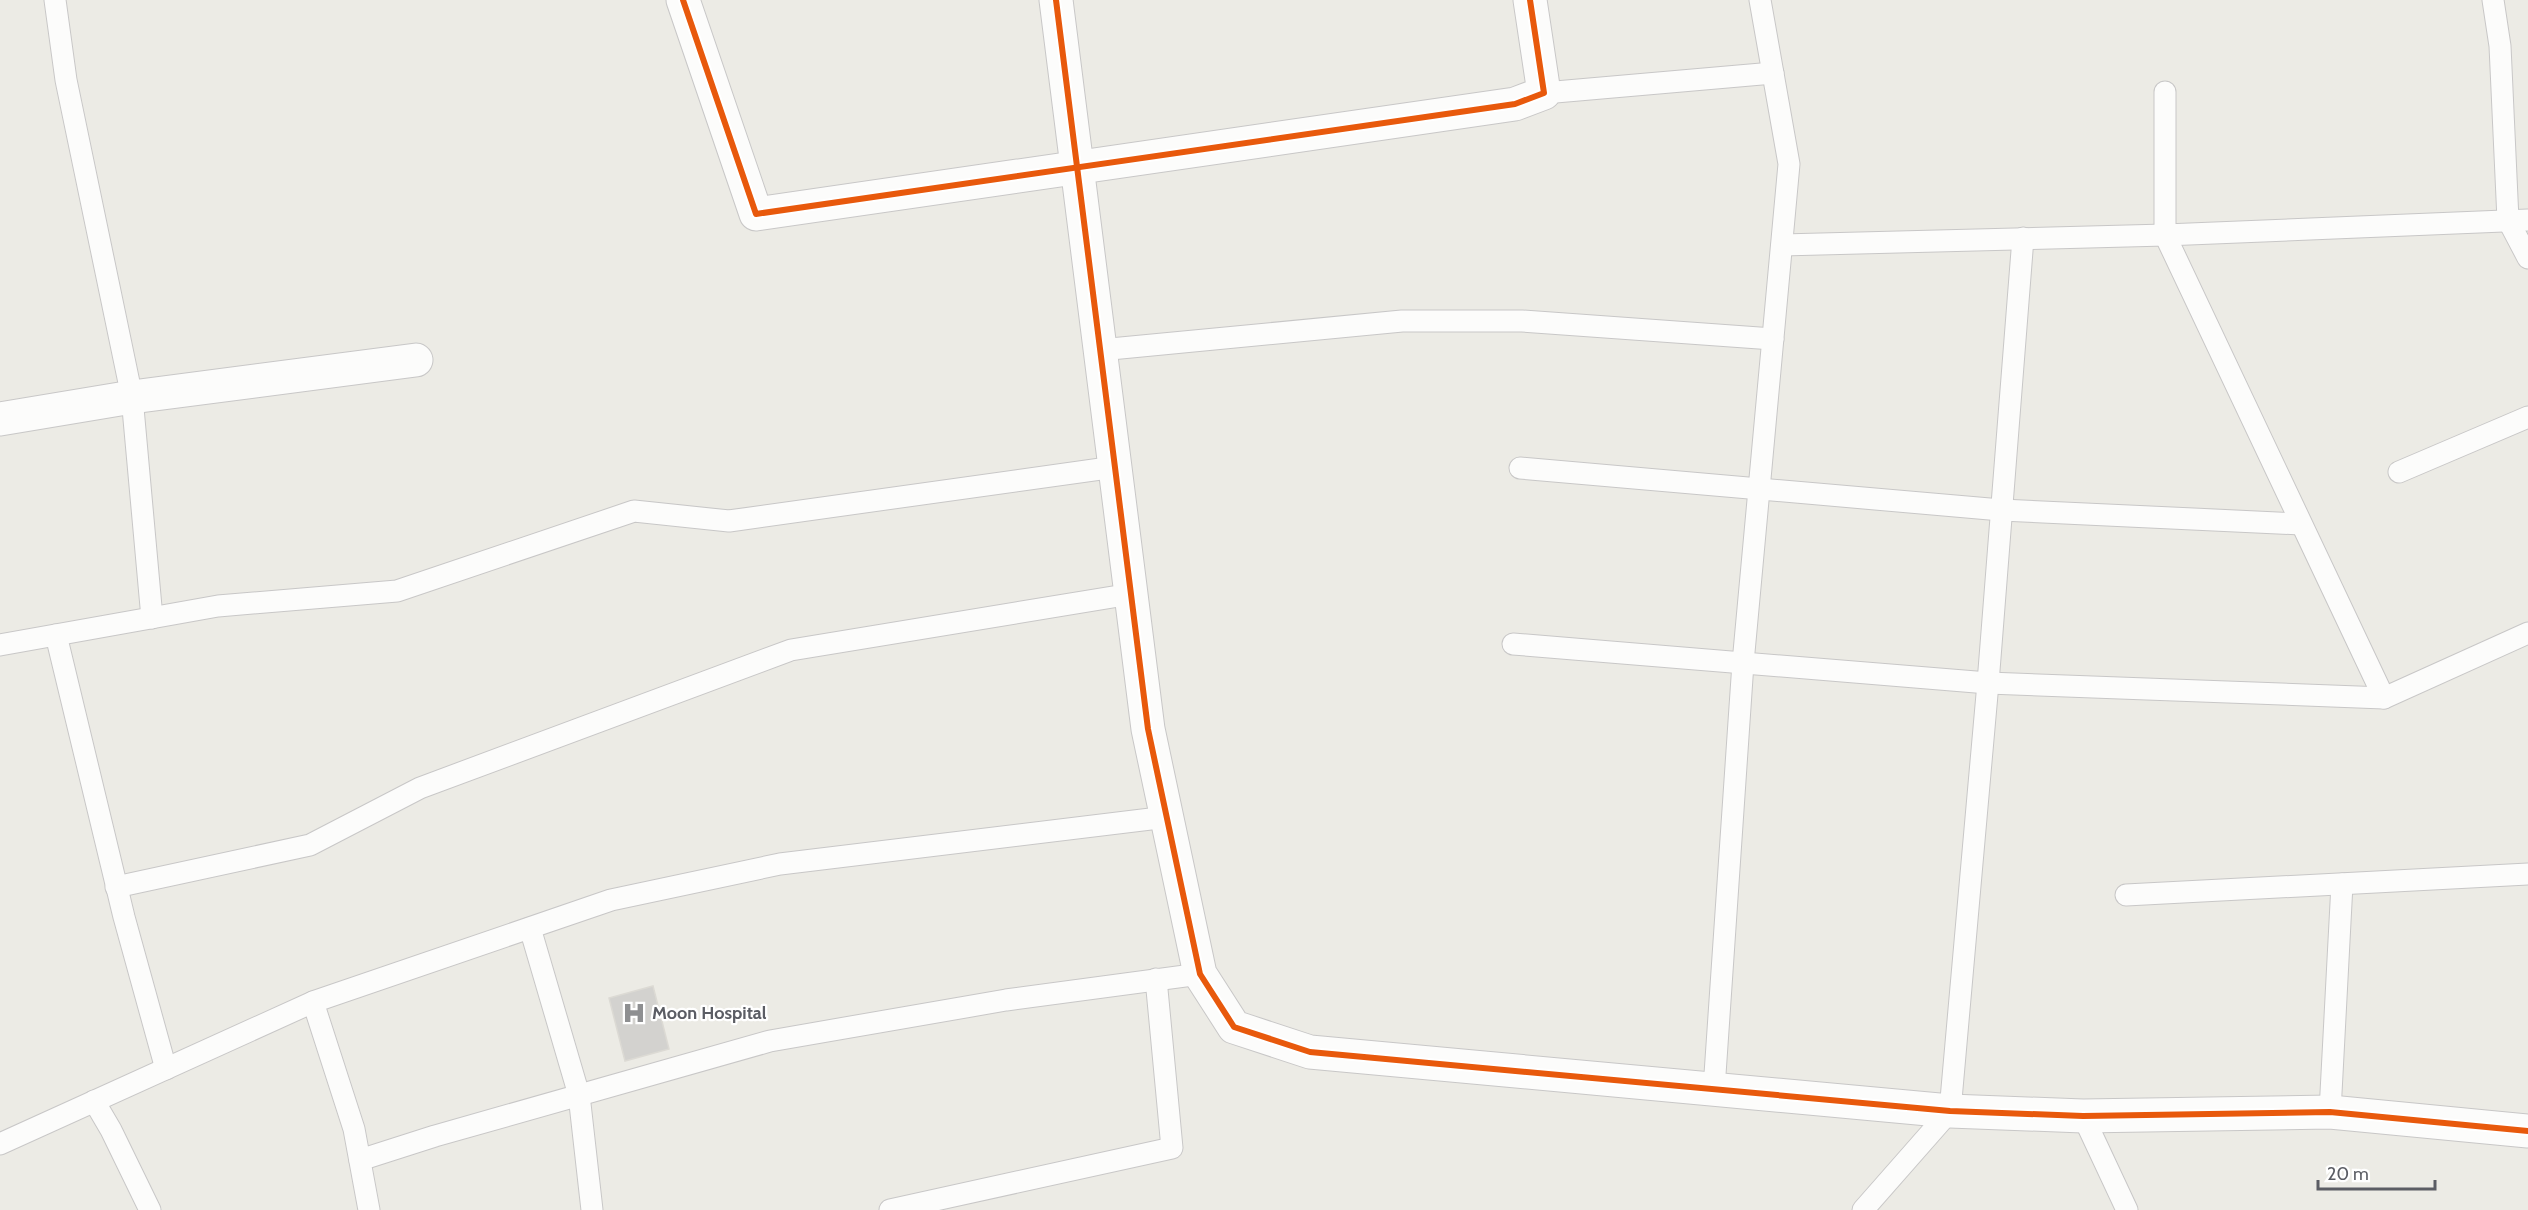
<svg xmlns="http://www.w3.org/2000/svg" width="2528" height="1210" font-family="Cabin,sans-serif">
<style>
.building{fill:#d3d2cf;stroke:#dcdad4;stroke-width:1.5}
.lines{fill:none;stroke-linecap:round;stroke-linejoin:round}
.service-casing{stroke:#c8c7c7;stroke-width:23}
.minor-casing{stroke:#c8c7c7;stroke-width:35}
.service{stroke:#fcfcfb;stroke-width:21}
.minor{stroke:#fcfcfb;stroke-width:33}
.cycleway-casing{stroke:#fff;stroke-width:10}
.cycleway{stroke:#e8590c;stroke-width:6}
.labels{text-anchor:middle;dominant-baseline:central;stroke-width:4.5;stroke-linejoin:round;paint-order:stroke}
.poi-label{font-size:18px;font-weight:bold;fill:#5b5d64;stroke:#fff;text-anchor:start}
</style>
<rect width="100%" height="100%" fill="#ecebe5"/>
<!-- building -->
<polygon class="building" points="653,986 669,1049 625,1061 609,998"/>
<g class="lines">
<!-- service casing -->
<g class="service-casing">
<g id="service">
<polyline points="55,0 66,80 132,397 152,618"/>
<polyline points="2493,0 2500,46 2508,220 2528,258"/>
<polyline points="2165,92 2165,235 2384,698"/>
<polyline points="1544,93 1773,73"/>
<polyline points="1782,245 2165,235 2528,220"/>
<polyline points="1100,350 1402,321 1522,321 1773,339"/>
<polyline points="1520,468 2001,510 2301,524"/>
<polyline points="2399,472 2528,417"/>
<polyline points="56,635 124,917 166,1069"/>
<polyline points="1513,644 1988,683 2384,698 2528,633"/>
<polyline points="0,645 218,606 397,591 634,511 729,521 1115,467"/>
<polyline points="116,887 310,845 420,788 791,650 1131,594"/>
<polyline points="2126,895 2528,874"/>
<polyline points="530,928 579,1095 592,1210"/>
<polyline points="313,1002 354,1129 369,1210"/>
<polyline points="1714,1089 1743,663 1789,164 1760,0"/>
<polyline points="94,1101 111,1130 150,1210"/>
<polyline points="2330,1112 2342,884"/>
<polyline points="2083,1116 2127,1210"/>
<polyline points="0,1144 313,1002 611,900 780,864 1167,817"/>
<polyline points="360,1160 435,1136 770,1041 1006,1000 1200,974"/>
<polyline points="890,1210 1172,1148 1156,979"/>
<polyline points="1863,1210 1950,1111 1988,683 2023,238"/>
</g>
</g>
<!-- minor casing -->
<g class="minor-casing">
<g id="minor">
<polyline points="683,0 756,214 1515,104 1544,93 1530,0"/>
<polyline points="1056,0 1148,729 1200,974 1234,1027 1310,1052 1950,1111 2083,1116 2330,1112 2528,1131"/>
<polyline points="0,419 132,397 416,360"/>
</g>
</g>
<!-- service -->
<use href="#service" class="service"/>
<!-- minor -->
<use href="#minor" class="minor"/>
<!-- cycleway casing -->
<g class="cycleway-casing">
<g id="cycleway">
<polyline points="683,0 756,214 1515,104 1544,93 1530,0"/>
<polyline points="1056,0 1148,729 1200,974 1234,1027 1310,1052 1950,1111 2083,1116 2330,1112 2528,1131"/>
</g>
</g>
<!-- cycleway -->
<use href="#cycleway" class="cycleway"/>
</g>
<!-- icons -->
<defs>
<g id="hospital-bare" transform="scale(1.8)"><path d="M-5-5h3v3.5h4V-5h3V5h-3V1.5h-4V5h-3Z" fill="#8e8f91" stroke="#fff" stroke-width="2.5" paint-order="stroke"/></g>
</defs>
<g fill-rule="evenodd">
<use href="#hospital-bare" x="634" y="1013"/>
</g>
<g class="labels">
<!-- poi labels -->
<g class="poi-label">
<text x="652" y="1013">Moon Hospital</text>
</g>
</g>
<!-- scale -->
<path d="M2318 1180v9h117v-9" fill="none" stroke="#5b5d64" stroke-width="3"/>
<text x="2327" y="1180" font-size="18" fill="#5b5d64" stroke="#ffffff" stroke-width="4.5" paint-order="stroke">20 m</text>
</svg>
